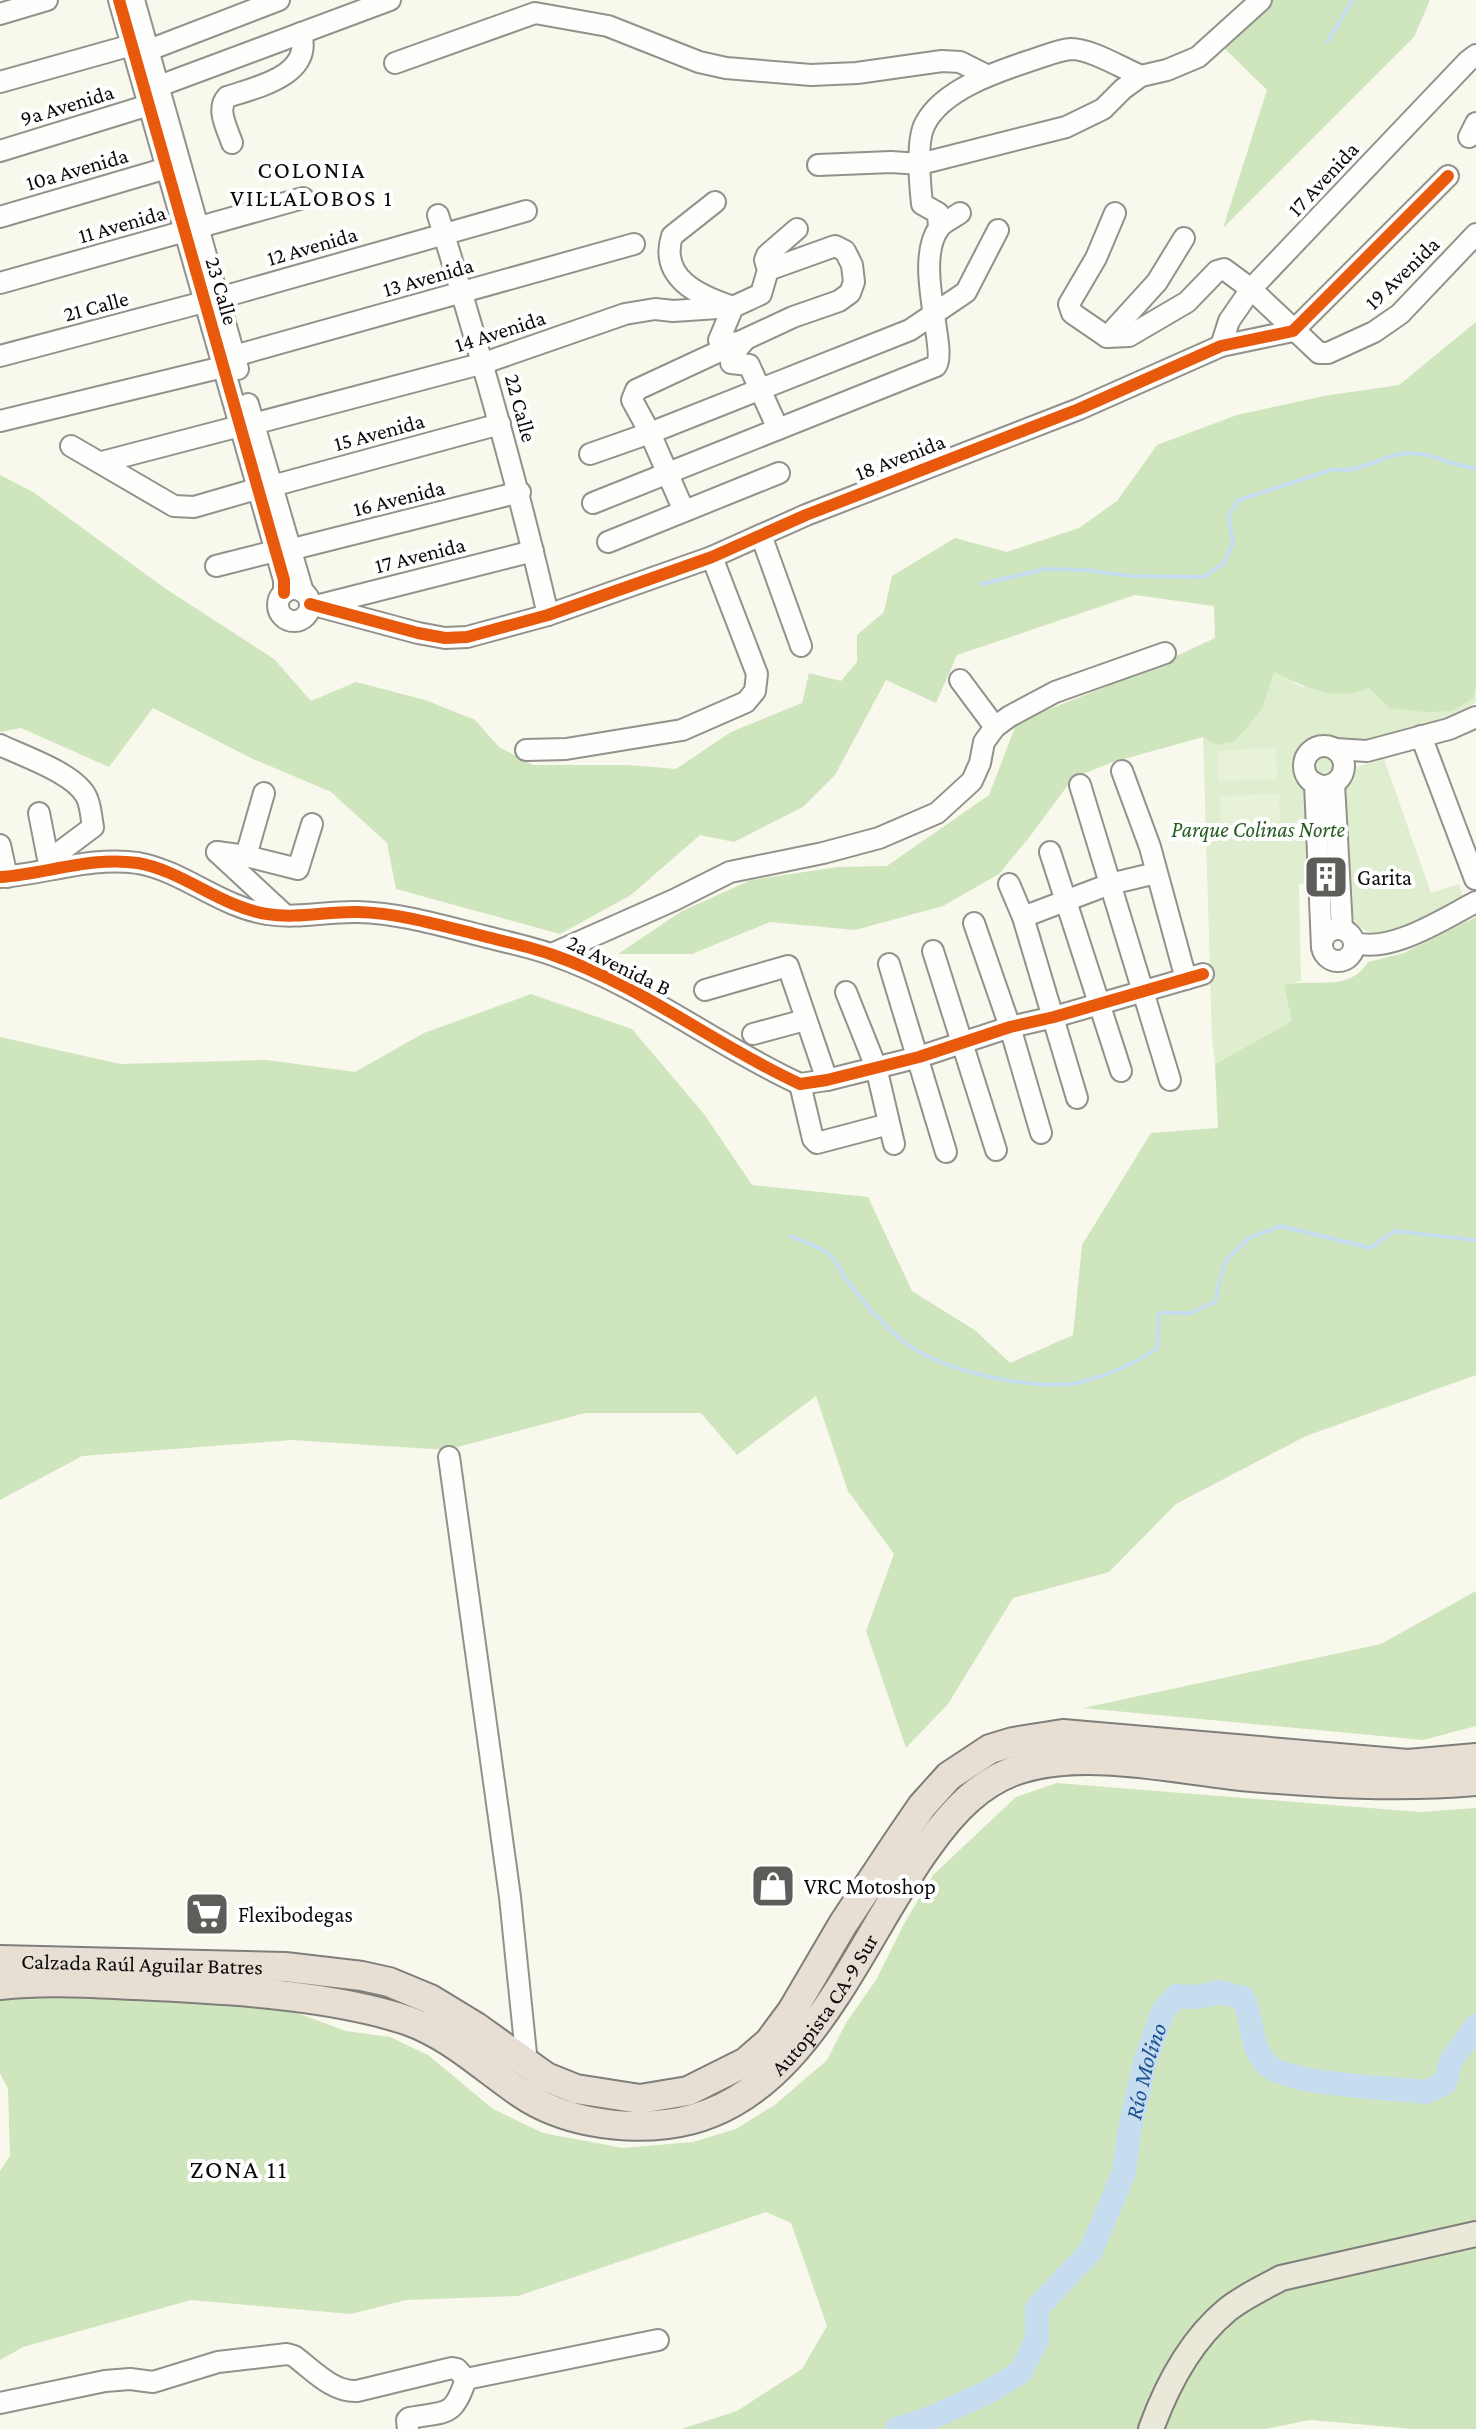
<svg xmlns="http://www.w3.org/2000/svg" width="1476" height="2429" font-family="'Crimson Pro',serif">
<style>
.green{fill:#deeece}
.forest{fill:#cee5bd}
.pitch{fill:#e8f2d8}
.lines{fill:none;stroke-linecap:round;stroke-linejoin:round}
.stream{stroke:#c6ddf0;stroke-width:4}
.river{stroke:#c6ddf0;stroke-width:24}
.minor-casing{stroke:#92918c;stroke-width:24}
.major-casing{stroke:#7f7e7a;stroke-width:28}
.highway-casing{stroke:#7f7e7a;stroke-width:32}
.minor{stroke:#fefefc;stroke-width:20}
.major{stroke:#eae8d8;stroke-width:24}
.highway{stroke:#e7dfd4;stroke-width:28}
.cycleway-casing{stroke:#fff;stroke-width:17}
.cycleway{stroke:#e8590c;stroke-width:12}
.labels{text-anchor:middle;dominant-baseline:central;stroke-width:8;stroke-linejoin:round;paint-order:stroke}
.street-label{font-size:22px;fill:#0a0a0a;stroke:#fff}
.park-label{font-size:22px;font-style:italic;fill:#255d20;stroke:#fff}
.poi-label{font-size:22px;fill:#0a0a0a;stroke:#fff;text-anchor:start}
.neighbourhood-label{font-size:24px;letter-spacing:2px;fill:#0a0a0a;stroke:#fff}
.water-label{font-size:24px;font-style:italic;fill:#1c5193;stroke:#fff}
.quarter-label{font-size:26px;letter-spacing:2px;fill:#0a0a0a;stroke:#fff}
</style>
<rect width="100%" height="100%" fill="#f9f8ed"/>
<!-- green -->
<g class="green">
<path d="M 1273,671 L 1302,687 L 1367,688 L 1389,708 L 1473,698 L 1476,687 L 1476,702 L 1453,717 L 1344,749 C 1327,734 1299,735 1298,763 C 1297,773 1304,777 1307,786 C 1312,803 1311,847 1312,867 L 1305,868 L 1305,883 L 1299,884 L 1301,981 L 1285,985 L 1292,1021 L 1215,1064 L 1212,1038 L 1203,737 L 1215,745 L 1262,709 Z"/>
<circle cx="1324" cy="765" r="12"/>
<path d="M 1384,759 L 1431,893 L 1459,884 L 1463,897 C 1432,912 1365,964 1349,908 L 1344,786 L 1351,777 L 1353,768 Z"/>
</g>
<!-- forest -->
<g class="forest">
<polygon points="1263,0 1430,0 1414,37 1223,228 1267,90 1220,44"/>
<path d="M 1476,322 L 1476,687 L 1473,698 L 1453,711 L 1425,712 L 1389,708 L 1368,688 C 1338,703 1301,686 1274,672 L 1262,709 L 1235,741 L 1215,745 L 1203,737 L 1113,762 L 1073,778 L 1031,835 L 999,874 L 943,906 L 855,930 L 770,922 L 692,954 L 618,954 L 682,911 L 751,880 L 838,867 L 887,866 L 989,795 L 1017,722 L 1133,676 L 1215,638 L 1214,606 L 1135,595 L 957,655 L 936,703 L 886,680 L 835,775 L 803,807 L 734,842 L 700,835 L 631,895 L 560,934 L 396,889 L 387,843 L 331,792 L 251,758 L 153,708 L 109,767 L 21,728 L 0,732 L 0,475 L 33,492 L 166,589 L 274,659 L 311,701 L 356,682 L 425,700 L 475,720 L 499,747 L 533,765 L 629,765 L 676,769 L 731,732 L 802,703 L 809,673 L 841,681 L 857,662 L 857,635 L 884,612 L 892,576 L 955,538 L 1007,552 L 1079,528 L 1117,501 L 1157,445 L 1237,415 L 1324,396 L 1399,385 Z"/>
<path d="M 1476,917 L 1476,1375 L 1306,1436 L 1176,1504 L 1109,1572 L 1013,1598 L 948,1704 L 906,1748 L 866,1631 L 894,1554 L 848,1491 L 816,1396 L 737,1455 L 701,1413 L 585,1413 L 447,1450 L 292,1440 L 82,1456 L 0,1500 L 0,1037 L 120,1064 L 267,1060 L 355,1072 L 424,1033 L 531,994 L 632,1029 L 704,1114 L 752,1185 L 868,1197 L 912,1291 L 976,1331 L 1010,1363 L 1073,1335 L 1082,1245 L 1151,1133 L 1218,1128 L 1215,1064 L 1292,1021 L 1284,985 C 1314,978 1349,993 1368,962 L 1404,953 Z"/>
<polygon points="1476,1591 1476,1726 1423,1740 1083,1708 1381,1644"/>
<polygon points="1057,1783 1420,1812 1476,1808 1476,2429 1414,2429 1310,2420 1265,2429 681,2429 737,2411 802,2369 827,2326 791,2223 766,2212 518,2296 406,2300 351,2314 191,2300 23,2347 0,2360 0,2171 10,2156 8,2089 0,2073 0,1998 74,1995 289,2010 346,2031 390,2037 428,2055 493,2109 543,2133 623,2148 693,2142 736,2129 776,2104 827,2060 846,2023 876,1980 904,1924 933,1875 1016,1797"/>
</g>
<!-- pitch -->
<g class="pitch">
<polygon points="1276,748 1277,779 1218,781 1217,750"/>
<polygon points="1279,794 1280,824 1221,826 1220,796"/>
</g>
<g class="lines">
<!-- stream -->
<g class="stream">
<polyline points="1327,42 1353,0"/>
<path d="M 981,584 L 1046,569 L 1085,570 L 1131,576 L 1203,577 L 1224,563 L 1233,543 L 1228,516 L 1239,500 L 1334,469 C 1356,474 1379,458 1401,454 C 1428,449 1451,467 1476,468"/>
<path d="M 790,1236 C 802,1241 819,1246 829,1254 C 836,1260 841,1272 846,1279 C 863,1302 882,1324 904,1342 C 939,1371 1042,1394 1085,1381 C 1111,1374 1135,1364 1157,1348 L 1159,1313 L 1191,1313 L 1215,1302 L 1225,1261 L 1249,1238 L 1280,1226 L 1371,1248 L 1394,1231 L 1476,1240"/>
</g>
<!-- river -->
<path class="river" id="s1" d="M 897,2429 L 931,2418 L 992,2390 L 1021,2372 L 1037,2339 L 1037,2308 L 1091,2251 L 1124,2172 L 1130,2128 L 1145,2062 L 1163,2011 L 1176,1996 L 1198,1997 L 1219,1992 L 1243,1998 C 1254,2020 1249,2049 1269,2066 C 1291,2085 1394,2088 1426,2092 L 1445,2083 L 1451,2061 L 1476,2026"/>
<!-- minor casing -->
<g class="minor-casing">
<g id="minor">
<polyline points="119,0 284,580 284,593"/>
<polyline points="134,0 238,369"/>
<polyline points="0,14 47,0"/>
<polyline points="149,50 279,0"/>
<polyline points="395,63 535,13 608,26 699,62 726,68 811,75 857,73 942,61 960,62 986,75"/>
<polyline points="0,82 132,45"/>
<polyline points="159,86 390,0"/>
<polyline points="1469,137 1476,123"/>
<path d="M 232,143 C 227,128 216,109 227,97 C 257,87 313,76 301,33"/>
<polyline points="0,151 149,105"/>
<polyline points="818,165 891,162 920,164 1066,127 1103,109 1123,89 1141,76 1167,70 1198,57 1261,0"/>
<path d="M 715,202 L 672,236 C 659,278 699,296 733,307 L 719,340 L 726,344 L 744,341 L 731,357 L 731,363 L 749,365 L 778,429"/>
<polyline points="1115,213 1096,258 1069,304 1072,313 1107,337 1129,336 1187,302 1217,271 1224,269 1251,289 1319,353 1328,353 1374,332 1400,314 1476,234"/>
<path d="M 438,215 C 479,348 517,480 548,615"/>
<polyline points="0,217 167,168"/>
<path d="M 939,228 L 938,213 L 922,204 C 920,185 916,140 925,124 C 942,90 996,72 1029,61 C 1042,57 1058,50 1071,49 C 1091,49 1122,68 1141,76"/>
<polyline points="0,283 303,198"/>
<polyline points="1107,337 1157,282 1184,238"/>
<polyline points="1221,346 1229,321 1251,289 1468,61 1476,55"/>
<polyline points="0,356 219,298 526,211"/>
<polyline points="234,356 634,244"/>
<polyline points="248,404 303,592"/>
<polyline points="0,421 223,367"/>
<polyline points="253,424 484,363 625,314 655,309 673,311 733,307 761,294 768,270 765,260 767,255 797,229"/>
<polyline points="71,446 174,506 194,507 256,489"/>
<polyline points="590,454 650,433 910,330 966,292 998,230"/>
<polyline points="102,462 240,426"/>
<polyline points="272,486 500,424"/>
<path d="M 593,503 L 936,366 C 948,350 913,263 939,228 C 943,222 953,218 960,213"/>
<polyline points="684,511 650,433 632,400 636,390 793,317 839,301 850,293 854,282 852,265 845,251 835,246 768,270"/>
<polyline points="761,535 801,646"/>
<polyline points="608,542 779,473"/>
<polyline points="289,550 520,492"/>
<polyline points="216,566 275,551"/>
<circle cx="294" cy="605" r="16"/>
<polyline points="310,604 418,633 445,638 467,637 548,615 712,557 806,515 1079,409 1221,346 1293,331 1448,176"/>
<polyline points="320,605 533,551"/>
<polyline points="960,680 995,727"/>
<polyline points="1421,736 1475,879"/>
<path d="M 0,745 C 23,756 74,773 86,796 C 91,805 91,817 93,827 L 49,860"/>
<circle cx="1324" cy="766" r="20"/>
<polyline points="1335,749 1367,751 1449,729 1476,717"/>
<polyline points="526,750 566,749 682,730 746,702 755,691 757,674 712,557"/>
<polyline points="1122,771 1150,847 1186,979"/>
<polyline points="1315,783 1322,947"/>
<polyline points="1334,784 1342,929"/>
<polyline points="1080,785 1170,1080"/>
<polyline points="39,813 50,869"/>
<polyline points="0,845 7,877"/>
<polyline points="217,852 246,856 298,869 312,824"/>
<polyline points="217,852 285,915"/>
<polyline points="1050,852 1121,1071"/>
<polyline points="246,856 264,793"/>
<path d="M 0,877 C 47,874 90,856 138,863 C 183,871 221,907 267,914 C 298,919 328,911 358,912 C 400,913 443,926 483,936 C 506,942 531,947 553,955 C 642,986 715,1045 800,1084 L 827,1080 L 919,1057 L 1010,1027 L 1054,1017 L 1203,974"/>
<polyline points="1009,884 1023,917 1077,1098"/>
<polyline points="1023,917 1110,884 1156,873"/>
<polyline points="974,923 1010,1027 1041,1133"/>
<circle cx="1338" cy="945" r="16"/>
<path d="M 1355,943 C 1392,953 1443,919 1476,902"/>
<polyline points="933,951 996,1150"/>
<polyline points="552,954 674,900 730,872 823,853 879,838 937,813 972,781 980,763 984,742 995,727 1010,716 1055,692 1165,653"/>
<polyline points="889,964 946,1152"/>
<polyline points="705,990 788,966 827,1080"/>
<polyline points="846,992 876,1067 894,1144"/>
<polyline points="753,1034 805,1020"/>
<polyline points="800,1084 813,1139 817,1143 889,1124"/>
<polyline points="449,1457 510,1897 527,2064"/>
<polyline points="466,2379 658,2340"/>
<path d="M 0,2403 L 105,2381 L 130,2379 L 153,2382 L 218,2362 L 287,2354 L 294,2356 C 313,2370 332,2392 357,2391 L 452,2368 L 457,2369 L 466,2379"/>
<path d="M 408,2429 L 407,2420 L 409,2418 C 447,2411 453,2418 466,2379"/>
</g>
</g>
<!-- major casing -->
<g class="major-casing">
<path id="major" d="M 1151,2429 C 1167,2385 1191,2340 1227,2310 C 1243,2297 1263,2288 1281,2278 L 1476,2234"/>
</g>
<!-- highway casing -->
<g class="highway-casing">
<g id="highway">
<path id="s2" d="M 0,1960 L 285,1967 L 362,1976 L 389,1982 L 430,1999 L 476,2027 L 546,2077 L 576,2089 L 640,2099 L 688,2091 L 746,2062 L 769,2042 L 792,2011 L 843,1924 L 896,1844 L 922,1806 L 949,1776 L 990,1749 L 1013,1742 L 1063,1734 L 1408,1764 L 1476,1758"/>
<path id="s3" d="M 0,1985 C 45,1980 89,1983 134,1985 C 219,1989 330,1994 409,2021 C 451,2036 485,2069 522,2094 C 562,2121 619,2130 667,2124 C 803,2109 857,1942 928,1846 C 952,1812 981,1780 1023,1768 C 1089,1749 1174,1769 1241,1776 C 1319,1783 1398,1788 1476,1781"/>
</g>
</g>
<!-- minor -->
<use href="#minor" class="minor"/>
<!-- major -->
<use href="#major" class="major"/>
<!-- highway -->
<use href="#highway" class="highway"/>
<!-- cycleway casing -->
<g class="cycleway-casing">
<g id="cycleway">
<polyline points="119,0 284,580 284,593"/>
<polyline points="310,604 418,633 445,638 467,637 548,615 712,557 806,515 1079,409 1221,346 1293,331 1448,176"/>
<path d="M 0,877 C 47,874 90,856 138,863 C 183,871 221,907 267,914 C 298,919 328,911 358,912 C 400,913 443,926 483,936 C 506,942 531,947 553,955 C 642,986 715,1045 800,1084 L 827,1080 L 919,1057 L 1010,1027 L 1054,1017 L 1203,974"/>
</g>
</g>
<!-- cycleway -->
<use href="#cycleway" class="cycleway"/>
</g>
<!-- icons -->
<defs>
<g id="building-square" transform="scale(2.3)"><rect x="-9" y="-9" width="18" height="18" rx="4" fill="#5e5d59" stroke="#fff"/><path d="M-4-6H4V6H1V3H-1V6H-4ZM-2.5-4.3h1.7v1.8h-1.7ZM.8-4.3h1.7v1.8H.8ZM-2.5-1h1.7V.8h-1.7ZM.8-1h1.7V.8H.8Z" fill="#fff"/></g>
<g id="shop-square" transform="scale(2.3)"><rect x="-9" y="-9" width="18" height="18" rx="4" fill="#5e5d59" stroke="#fff"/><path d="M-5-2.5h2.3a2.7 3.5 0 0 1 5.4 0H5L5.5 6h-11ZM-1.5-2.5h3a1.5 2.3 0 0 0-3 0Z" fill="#fff"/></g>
<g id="supermarket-square" transform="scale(2.3)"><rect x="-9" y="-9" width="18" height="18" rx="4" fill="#5e5d59" stroke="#fff"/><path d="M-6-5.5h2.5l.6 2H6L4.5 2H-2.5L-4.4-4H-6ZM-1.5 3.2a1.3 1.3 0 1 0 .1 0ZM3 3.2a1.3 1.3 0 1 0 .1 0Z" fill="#fff"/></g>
</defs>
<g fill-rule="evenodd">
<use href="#building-square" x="1326" y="877"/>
<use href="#shop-square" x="773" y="1886"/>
<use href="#supermarket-square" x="207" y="1914"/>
</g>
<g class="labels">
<!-- street labels -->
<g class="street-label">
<text transform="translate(67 105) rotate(-17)">9a Avenida</text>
<text transform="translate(77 169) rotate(-16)">10a Avenida</text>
<text transform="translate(1323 179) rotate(-47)">17 Avenida</text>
<text transform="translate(122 224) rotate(-16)">11 Avenida</text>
<text transform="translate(312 246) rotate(-16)">12 Avenida</text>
<text transform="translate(1402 273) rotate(-44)">19 Avenida</text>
<text transform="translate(428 277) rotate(-16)">13 Avenida</text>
<text transform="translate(222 291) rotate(74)">23 Calle</text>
<text transform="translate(96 306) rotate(-15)">21 Calle</text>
<text transform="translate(500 331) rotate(-18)">14 Avenida</text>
<text transform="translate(521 408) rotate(75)">22 Calle</text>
<text transform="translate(379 432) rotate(-15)">15 Avenida</text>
<text transform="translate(900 457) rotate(-21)">18 Avenida</text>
<text transform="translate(399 498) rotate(-14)">16 Avenida</text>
<text transform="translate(420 555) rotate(-14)">17 Avenida</text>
<text transform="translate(619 965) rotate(26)">2a Avenida B</text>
<text stroke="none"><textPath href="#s2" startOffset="142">Calzada Raúl Aguilar Batres</textPath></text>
<text stroke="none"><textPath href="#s3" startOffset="904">Autopista CA-9 Sur</textPath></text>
</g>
<!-- park labels -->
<g class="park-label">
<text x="1258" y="829">Parque Colinas Norte</text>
</g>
<!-- poi labels -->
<g class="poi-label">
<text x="1357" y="877">Garita</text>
<text x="804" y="1886">VRC Motoshop</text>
<text x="238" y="1914">Flexibodegas</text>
</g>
<!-- neighbourhood labels -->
<g class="neighbourhood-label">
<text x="312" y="169">COLONIA<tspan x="312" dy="28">VILLALOBOS 1</tspan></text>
</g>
<!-- water labels -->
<g class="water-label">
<text stroke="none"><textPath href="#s1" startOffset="472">Río Molino</textPath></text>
</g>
<!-- quarter labels -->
<g class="quarter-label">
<text x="239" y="2169">ZONA 11</text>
</g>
</g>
</svg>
